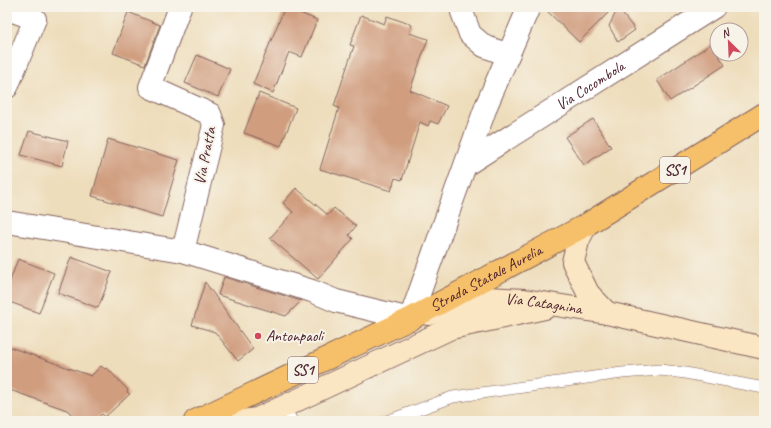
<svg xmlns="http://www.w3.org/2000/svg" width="771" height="428" font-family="Caveat,sans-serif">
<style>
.building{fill:#d09d7f}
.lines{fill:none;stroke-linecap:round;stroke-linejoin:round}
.service-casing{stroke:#83625d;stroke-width:12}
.minor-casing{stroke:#83625d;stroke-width:24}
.tertiary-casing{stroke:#83625d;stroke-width:24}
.secondary-casing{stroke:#83625d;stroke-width:24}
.primary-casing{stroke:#83625d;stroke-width:24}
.service{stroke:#fff;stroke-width:11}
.minor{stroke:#fff;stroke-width:22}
.tertiary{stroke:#fff;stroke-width:22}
.secondary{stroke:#fbe6c4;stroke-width:22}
.primary{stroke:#f6c06b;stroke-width:22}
.poi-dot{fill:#d1495b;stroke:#f7f3e8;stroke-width:1.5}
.labels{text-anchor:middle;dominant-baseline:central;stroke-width:4;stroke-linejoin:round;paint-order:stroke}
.shield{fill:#f7f3e8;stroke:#7e5f64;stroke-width:1}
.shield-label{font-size:15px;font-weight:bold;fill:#4a1f2b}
.street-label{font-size:16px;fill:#4a1f2b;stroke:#f7f3e8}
.poi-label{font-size:16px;fill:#4a1f2b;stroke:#f7f3e8;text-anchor:start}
</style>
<rect width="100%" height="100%" fill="#f7f3e8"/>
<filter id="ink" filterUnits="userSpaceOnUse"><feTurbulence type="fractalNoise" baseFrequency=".025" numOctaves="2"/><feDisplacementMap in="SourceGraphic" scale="8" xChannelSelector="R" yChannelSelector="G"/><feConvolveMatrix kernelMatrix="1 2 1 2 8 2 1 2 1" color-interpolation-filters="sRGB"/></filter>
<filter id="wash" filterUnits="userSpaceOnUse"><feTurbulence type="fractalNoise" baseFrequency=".012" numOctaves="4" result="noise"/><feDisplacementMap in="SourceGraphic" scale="16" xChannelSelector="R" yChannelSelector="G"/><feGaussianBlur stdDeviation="0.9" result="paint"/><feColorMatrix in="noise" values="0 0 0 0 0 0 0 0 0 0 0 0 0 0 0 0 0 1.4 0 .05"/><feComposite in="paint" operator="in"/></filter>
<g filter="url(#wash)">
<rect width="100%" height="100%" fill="#edb"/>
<g id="blocks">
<!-- building -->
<g class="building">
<polygon points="285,7 317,20 302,57 289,52 273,93 253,84"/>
<polygon points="543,7 614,7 579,42"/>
<polygon points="618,8 635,30 618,42 609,26"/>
<polygon points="128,12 160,25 145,65 113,53"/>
<polygon points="361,15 384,24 387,16 412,25 409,33 428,39 410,90 447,106 438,124 430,121 428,126 420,122 402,180 395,178 391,191 320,169 339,108 334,106 354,46 350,45"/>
<polygon points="711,44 725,65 670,101 657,80"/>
<polygon points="197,55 230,69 218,97 185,83"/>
<polygon points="259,93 296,108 281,146 244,133"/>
<polygon points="593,119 611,147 584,165 565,137"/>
<polygon points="29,131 68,141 62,166 21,155"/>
<polygon points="108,139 179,160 162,217 92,196"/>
<polygon points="296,188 328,215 334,208 356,226 349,235 353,239 318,279 270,238 293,212 283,203"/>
<polygon points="71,257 112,272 98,308 58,293"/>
<polygon points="18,259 54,273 39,313 7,301 7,289"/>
<polygon points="224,277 301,301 286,316 218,295"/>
<polygon points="205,282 253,349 238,361 215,332 192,325"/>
<polygon points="7,346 91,376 101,366 105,369 107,368 128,390 127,392 130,394 105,417 102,414 94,421 78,421 67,410 7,389"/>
</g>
</g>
</g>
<g filter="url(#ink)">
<use href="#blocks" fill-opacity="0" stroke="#83625d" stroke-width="1"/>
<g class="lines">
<!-- service casing -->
<g class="service-casing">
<g id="service">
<polyline points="284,406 292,421"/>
<polyline points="387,421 453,397 622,373 660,370 685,373 764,388"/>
</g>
</g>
<!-- minor casing -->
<g class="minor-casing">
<g id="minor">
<polyline points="180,7 150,87 210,114 214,125 183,251"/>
<polyline points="464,7 462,12 470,34 484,46 508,55"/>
<polyline points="7,9 35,19 7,87"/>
<path id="s1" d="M 467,164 L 714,7"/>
<polyline points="7,222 183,251 312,291 336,301 410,319"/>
</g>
</g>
<!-- tertiary casing -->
<g class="tertiary-casing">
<polyline id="tertiary" points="410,319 487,104 529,7"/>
</g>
<!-- secondary casing -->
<g class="secondary-casing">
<g id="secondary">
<polyline points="586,225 578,241 573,262 588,293 607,313"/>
<path id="s2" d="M 428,314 L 488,298 L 524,300 L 607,313 L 764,348"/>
<polyline points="242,421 257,419 451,328 545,308"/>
</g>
</g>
<!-- primary casing -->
<g class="primary-casing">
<g id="primary">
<path id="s3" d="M 195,421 L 410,319 L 586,225 L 764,114"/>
</g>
</g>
<!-- service -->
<use href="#service" class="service"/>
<!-- minor -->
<use href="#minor" class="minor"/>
<!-- tertiary -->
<use href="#tertiary" class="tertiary"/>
<!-- secondary -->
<use href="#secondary" class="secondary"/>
<!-- primary -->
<use href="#primary" class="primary"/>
</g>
</g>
<!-- markers -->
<circle class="poi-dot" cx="258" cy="336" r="4"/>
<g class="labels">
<!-- shield labels -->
<g class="shield">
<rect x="660" y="157" width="30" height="26" rx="3"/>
<rect x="288" y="357" width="30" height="26" rx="3"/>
</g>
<g class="shield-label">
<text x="675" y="170">SS1</text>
<text x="303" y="370">SS1</text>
</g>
<!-- street labels -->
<g class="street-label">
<text stroke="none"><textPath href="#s1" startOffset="146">Via Cocombola</textPath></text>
<text transform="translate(205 156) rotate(-79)">Via Pratta</text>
<text stroke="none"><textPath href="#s3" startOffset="324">Strada Statale Aurelia</textPath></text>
<text stroke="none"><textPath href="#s2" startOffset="118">Via Catagnina</textPath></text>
</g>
<!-- poi labels -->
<g class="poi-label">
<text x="266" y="336">Antonpaoli</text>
</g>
</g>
<!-- margin -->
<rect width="771" height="428" fill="none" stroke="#f7f3e8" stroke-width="24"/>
<!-- north arrow -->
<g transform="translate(729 42) rotate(336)"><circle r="19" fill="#f7f3e8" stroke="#b29e9c"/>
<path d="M0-3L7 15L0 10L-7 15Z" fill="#d1495b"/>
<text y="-6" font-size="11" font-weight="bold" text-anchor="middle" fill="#4a1f2b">N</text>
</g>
</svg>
